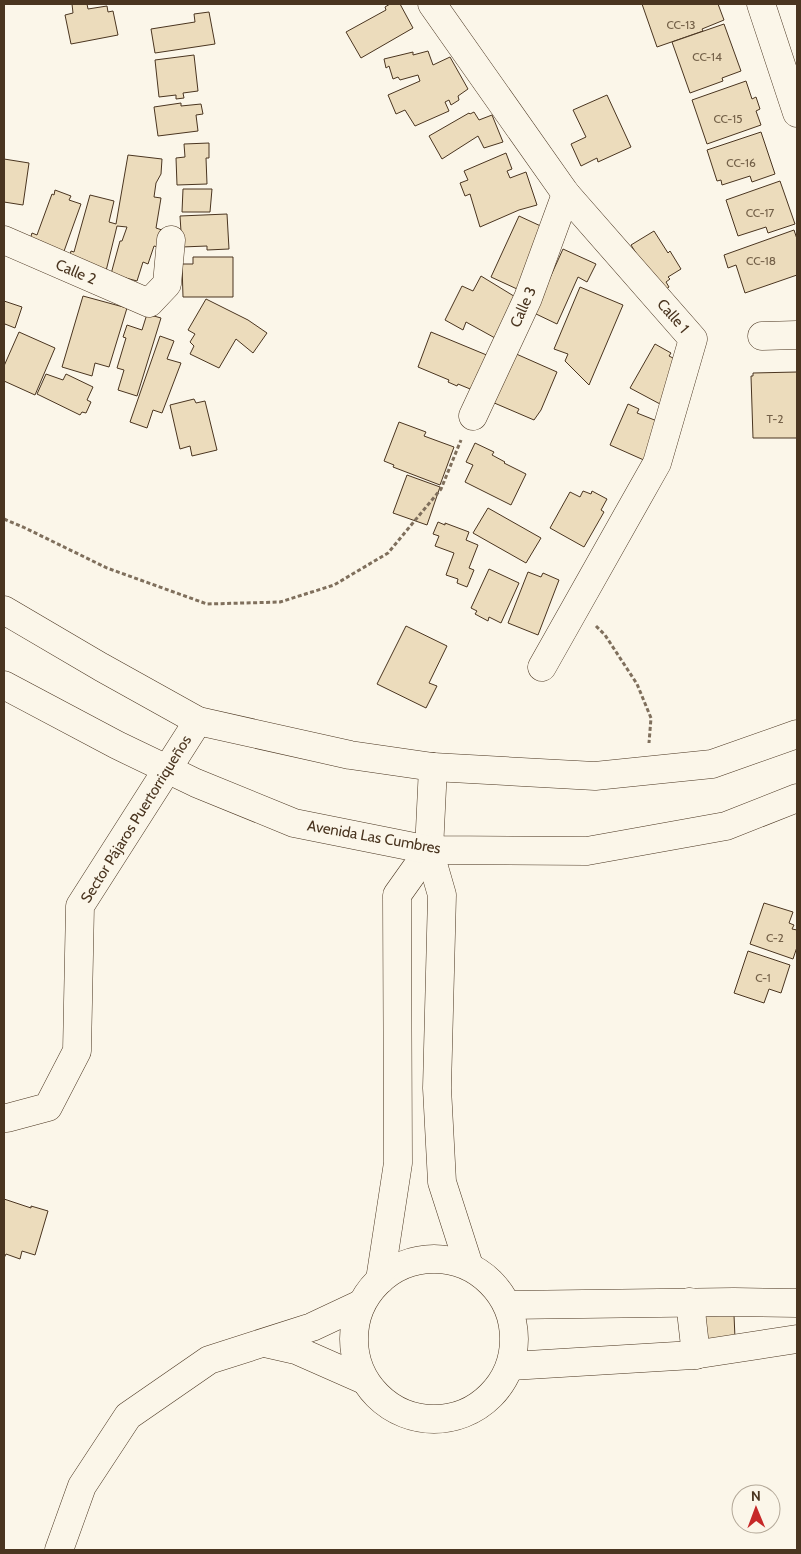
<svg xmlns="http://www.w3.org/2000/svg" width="801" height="1554" font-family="Cabin,sans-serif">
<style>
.building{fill:#ecdcbc;stroke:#4a3520}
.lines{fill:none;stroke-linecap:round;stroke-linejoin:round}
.minor-casing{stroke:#4a3520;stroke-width:29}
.highway-casing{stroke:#4a3520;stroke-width:29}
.path{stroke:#7f6f5c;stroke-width:3;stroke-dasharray:4 2.5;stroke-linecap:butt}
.minor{stroke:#fbf6e9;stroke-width:28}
.highway{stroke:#fbf6e9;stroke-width:28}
.labels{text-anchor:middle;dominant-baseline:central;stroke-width:4;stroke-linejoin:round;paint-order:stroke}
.number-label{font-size:12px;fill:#725f47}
.street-label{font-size:15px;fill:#4a3520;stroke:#fbf6e9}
</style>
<rect width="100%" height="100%" fill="#fbf6e9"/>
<!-- building -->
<g class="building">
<polygon points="72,4 87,4 88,9 107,6 108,12 113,11 118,35 71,44 65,15 73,13"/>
<polygon points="390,4 400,4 413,28 361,58 346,32 386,10 385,7"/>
<polygon points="642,4 718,4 724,20 702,29 703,31 657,47"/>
<polygon points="209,12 215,44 155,53 151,29 195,22 194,14"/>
<polygon points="724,24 741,71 722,78 723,81 690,93 672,42"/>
<polygon points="428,51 433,65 450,57 468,89 458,96 459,100 451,105 449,100 445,102 449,111 415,126 405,110 396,114 388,95 420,81 418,75 400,80 398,77 393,79 389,66 386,68 384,59 413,52 413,55"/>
<polygon points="194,55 198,91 183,93 184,98 176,99 176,95 159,97 155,60"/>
<polygon points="746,81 752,99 756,97 760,109 756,111 761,125 707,144 692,100"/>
<polygon points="607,95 631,147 598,162 597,158 581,166 571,144 586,137 573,110"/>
<polygon points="181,103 181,106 201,104 203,114 196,115 198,131 158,136 154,107"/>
<polygon points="474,112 479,120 492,115 503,142 484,148 478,136 442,159 429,136 469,113 470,114"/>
<polygon points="761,132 775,174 752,182 750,176 722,185 721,180 717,181 707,150"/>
<polygon points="209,143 209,158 206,158 207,184 177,185 176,158 185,157 184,144"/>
<polygon points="506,153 512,169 507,171 510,178 526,172 537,205 519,210 480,227 470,194 465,196 460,183 468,180 464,171"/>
<polygon points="128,155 162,159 161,174 156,183 154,197 161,198 156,228 162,230 158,247 154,246 148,264 143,262 137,281 111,274 120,241 122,241 127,227 117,226 106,271 68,262 71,251 74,252 90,195 114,201 109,222 116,224"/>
<polygon points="4,159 29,163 23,205 4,202"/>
<polygon points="780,181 795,224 768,233 766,227 738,236 726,200"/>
<polygon points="183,189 212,189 210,212 182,212"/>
<polygon points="55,190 71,196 69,200 81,204 63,254 29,243 32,233 37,235 52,194 54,195"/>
<polygon points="227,214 229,249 207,250 207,246 182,247 180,216"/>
<polygon points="519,216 545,228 517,289 491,277"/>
<polygon points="794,230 797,239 797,275 745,293 736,265 728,268 724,255"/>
<polygon points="654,231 668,253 670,251 681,269 668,277 670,279 666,282 669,287 661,293 631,245"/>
<polygon points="563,249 596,264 587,282 578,277 557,324 534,313"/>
<polygon points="193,257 233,257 233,297 183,297 182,264 193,264"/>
<polygon points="481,276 517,298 495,338 466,322 463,330 445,320 462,286 473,291"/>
<polygon points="580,287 623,305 589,385 565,361 568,354 554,349"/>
<polygon points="83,296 127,308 109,367 95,363 92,376 62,367"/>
<polygon points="206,299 248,320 267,333 253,353 236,339 219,368 190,354 194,346 190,342 195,334 188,330"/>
<polygon points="4,301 22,307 15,328 5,324 4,327"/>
<polygon points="147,314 161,318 137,396 118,390 124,370 117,368 126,338 123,337 127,325 142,330"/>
<polygon points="19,332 55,348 35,395 4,381 4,366"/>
<polygon points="431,332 489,356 475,391 458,384 457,386 448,382 449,380 418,367"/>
<polygon points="160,336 174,341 167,359 181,363 162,413 153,410 147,428 130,422"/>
<polygon points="655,344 671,353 669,356 683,363 660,404 630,388"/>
<polygon points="514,353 557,372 541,410 534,420 492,402"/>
<polygon points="797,372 797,438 753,438 751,376 753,376 753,373"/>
<polygon points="46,374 63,380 66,374 93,387 87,400 91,402 86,413 82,412 80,415 37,394"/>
<polygon points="194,399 196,403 205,401 217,450 192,456 190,446 180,449 170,405"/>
<polygon points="628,404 639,409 637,413 662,423 646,461 610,445"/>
<polygon points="399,422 426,432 424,436 454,447 440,485 393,467 394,465 384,461"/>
<polygon points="475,443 494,452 492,455 505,462 504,463 526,474 511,505 465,482 473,465 466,462"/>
<polygon points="407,475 440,487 427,525 393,513"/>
<polygon points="583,491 591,494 592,491 607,499 601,510 604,512 584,547 550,528 570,492 580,497"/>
<polygon points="488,508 541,538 526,563 473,533"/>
<polygon points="438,522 445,525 445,523 469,532 466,540 478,545 469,568 474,570 467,587 457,583 458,579 446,575 454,553 435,546 439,536 433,534"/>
<polygon points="489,569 519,583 501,623 489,617 488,621 475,614 477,611 471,608"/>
<polygon points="528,572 541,577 543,573 559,580 538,635 508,623"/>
<polygon points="406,626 447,646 429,683 437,686 426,708 377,684"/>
<polygon points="764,903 793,912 789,923 794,925 792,929 797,930 797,947 793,959 750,944"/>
<polygon points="748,951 790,965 781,993 769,989 764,1003 734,993"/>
<polygon points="4,1199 31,1208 31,1206 48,1211 35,1255 22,1251 20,1259 6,1254 4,1258"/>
<polygon points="734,1315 735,1338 706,1339 705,1316"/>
</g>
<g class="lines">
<!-- minor casing -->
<g class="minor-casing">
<g id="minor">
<polyline points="432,4 566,194 693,339 657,463 542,667"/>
<polyline points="761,4 797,113"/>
<polyline points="4,240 149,303 167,284 171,240"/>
<polyline points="762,336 797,335"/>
<polyline points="473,416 528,298 566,194"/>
<polyline points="433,767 429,850 442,895 437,1088 442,1182 469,1266"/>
<polyline points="4,1118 7,1118 48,1107 77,1051 80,906 198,721"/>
<circle cx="434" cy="1339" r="80"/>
<polyline points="380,1280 398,1163 397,895 429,850"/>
<polyline points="690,1302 696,1355"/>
<polyline points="508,1305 734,1302 797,1303"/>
<polyline points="265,1343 296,1350 364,1380"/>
<polyline points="511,1366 693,1355 797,1339"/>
<polyline points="59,1550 82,1486 128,1416 209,1360 312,1327 361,1304"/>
</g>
</g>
<!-- highway casing -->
<g class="highway-casing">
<g id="highway">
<polyline points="4,610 101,667 198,721 350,755 433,767 595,776 712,764 797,734"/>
<polyline points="4,685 117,745 196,783 294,823 429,850 587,851 726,826 797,798"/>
</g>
</g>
<!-- path -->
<g class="path">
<polyline points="4,519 23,527 107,568 207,604 280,602 334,585 388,553 441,489 461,440"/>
<polyline points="596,626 605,635 637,684 651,718 649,743"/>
</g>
<!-- minor -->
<use href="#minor" class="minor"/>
<!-- highway -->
<use href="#highway" class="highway"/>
</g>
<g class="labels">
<!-- number labels -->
<g class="number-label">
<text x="681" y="24">CC-13</text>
<text x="707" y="56">CC-14</text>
<text x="728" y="118">CC-15</text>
<text x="741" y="162">CC-16</text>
<text x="760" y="212">CC-17</text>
<text x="761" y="260">CC-18</text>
<text x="775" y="418">T-2</text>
<text x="775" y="937">C-2</text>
<text x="763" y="977">C-1</text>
</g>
<!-- street labels -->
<g class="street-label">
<text transform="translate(76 272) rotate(23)">Calle 2</text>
<text transform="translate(523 307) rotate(-66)">Calle 3</text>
<text transform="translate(673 316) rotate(49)">Calle 1</text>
<text transform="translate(136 819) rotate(-58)">Sector Pájaros Puertorriqueños</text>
<text transform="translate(374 837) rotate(10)">Avenida Las Cumbres</text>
</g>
</g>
<!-- border -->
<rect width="801" height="1554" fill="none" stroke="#4a3520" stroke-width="10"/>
<!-- north arrow -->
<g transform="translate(756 1509) rotate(359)"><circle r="24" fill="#fbf6e9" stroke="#b4a999"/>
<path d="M0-4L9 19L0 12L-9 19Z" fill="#c62828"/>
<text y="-8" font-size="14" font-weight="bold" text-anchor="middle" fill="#4a3520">N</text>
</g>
</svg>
